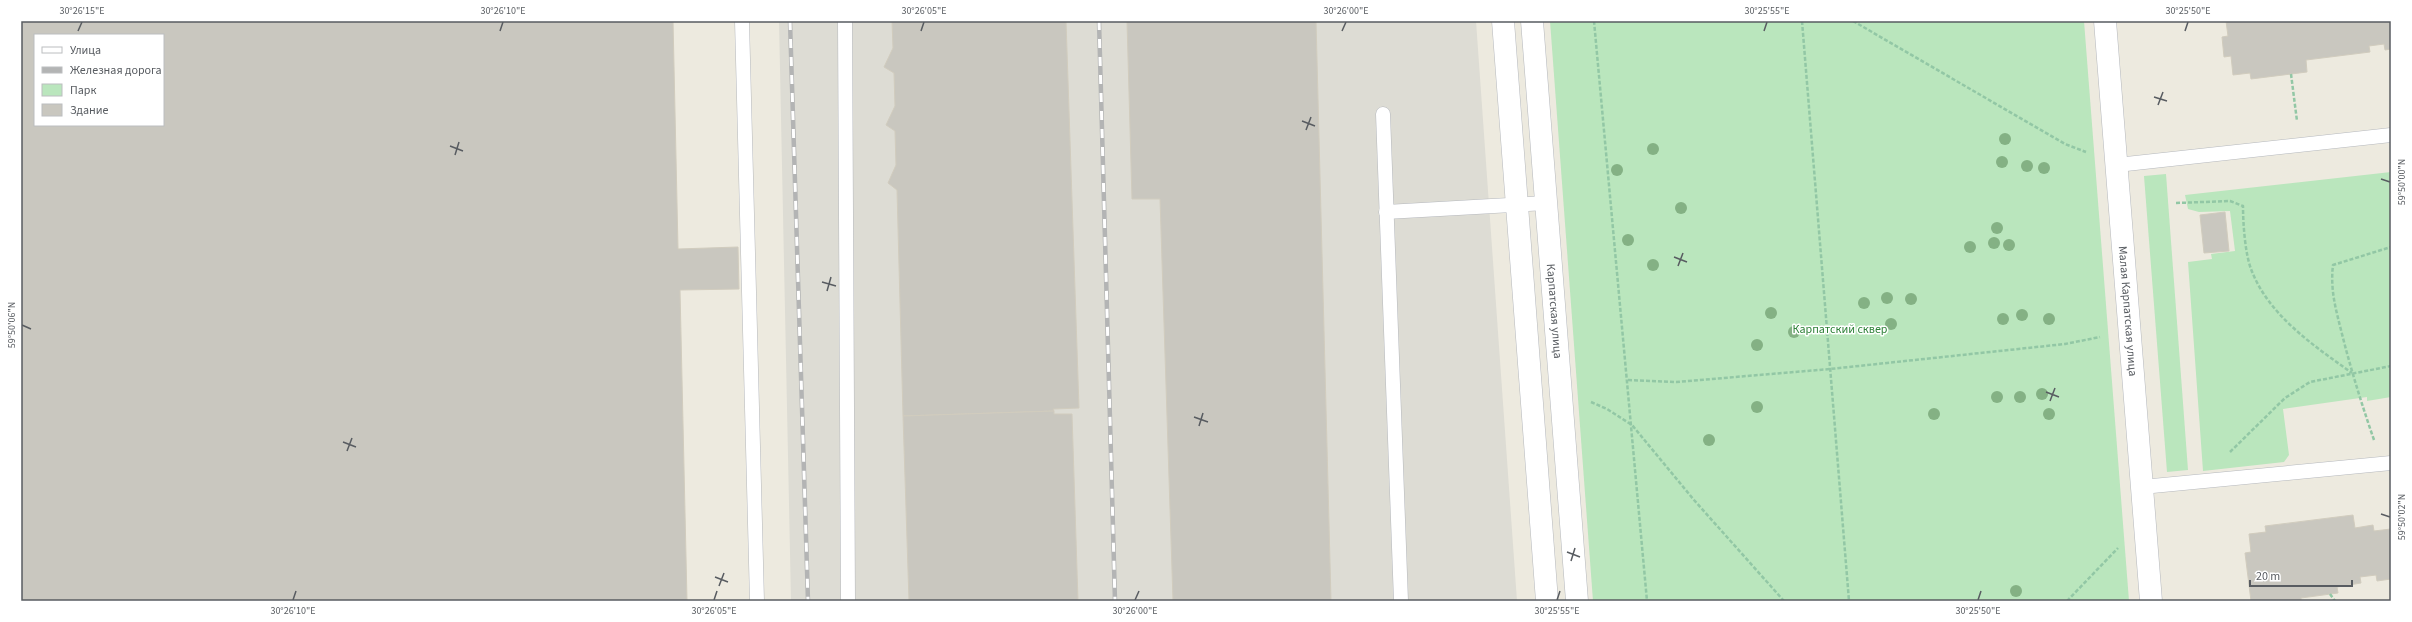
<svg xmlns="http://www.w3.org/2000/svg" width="2412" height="622" font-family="'Source Sans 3',sans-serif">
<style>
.industrial{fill:#dddcd4}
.green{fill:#bae6bd}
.building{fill:#c9c7bf;stroke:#d1ccbe;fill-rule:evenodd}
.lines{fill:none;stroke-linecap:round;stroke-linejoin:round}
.lane-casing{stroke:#b5b8bd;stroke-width:15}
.street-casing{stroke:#b5b8bd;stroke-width:23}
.path{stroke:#92c7a5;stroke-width:2.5;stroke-dasharray:4 2;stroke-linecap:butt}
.lane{stroke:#fff;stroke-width:14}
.street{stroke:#fff;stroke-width:22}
.rail-casing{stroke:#b3b4b4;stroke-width:4.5}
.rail{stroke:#fff;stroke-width:3;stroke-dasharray:9;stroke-linecap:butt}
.tree{fill:#84b184}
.ticks{fill:none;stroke:#585c61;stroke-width:1.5}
.labels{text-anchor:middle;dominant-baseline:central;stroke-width:3;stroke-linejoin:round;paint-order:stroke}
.street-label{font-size:12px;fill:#585c61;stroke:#fff}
.park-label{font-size:12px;fill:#2f8239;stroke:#fff}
.neatline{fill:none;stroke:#585c61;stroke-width:1.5}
.ticks-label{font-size:10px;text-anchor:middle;fill:#585c61}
</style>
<rect width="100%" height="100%" fill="#edeadf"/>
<!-- industrial -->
<polygon class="industrial" points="779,21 1476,21 1517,601 791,601"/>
<!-- green -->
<g class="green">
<polygon points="1550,21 2084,21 2129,601 1593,601"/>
<polygon points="2391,172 2391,397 2367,401 2367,397 2283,409 2289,455 2284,462 2203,471 2188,262 2212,259 2211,254 2235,251 2230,211 2199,212 2188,209 2185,195"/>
<polygon points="2166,174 2188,470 2167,472 2144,176"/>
</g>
<!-- building -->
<g class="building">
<path d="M 21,21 L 673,21 L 678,249 L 738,247 L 739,289 L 680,290 L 687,601 L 21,601 ZM 35,35 L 163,35 L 163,125 L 35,125 Z"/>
<polygon points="892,21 1066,21 1079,408 1053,409 1054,411 903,416 897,190 888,183 896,165 895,131 886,125 895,106 894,73 884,67 893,48"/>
<polygon points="1127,21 1316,21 1331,601 1173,601 1160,199 1132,199"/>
<polygon points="2226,21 2391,21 2391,49 2385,50 2384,44 2369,46 2370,52 2306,60 2307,72 2251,79 2250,73 2233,75 2231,56 2224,57 2222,37 2228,36"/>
<polygon points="2225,212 2229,251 2204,253 2200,215"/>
<polygon points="1054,411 1054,414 1072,414 1078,601 909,601 903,416"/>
<polygon points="2353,515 2355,528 2373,525 2374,531 2391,529 2391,579 2377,581 2376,575 2360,577 2361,583 2337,587 2338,593 2301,598 2301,601 2251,601 2245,553 2251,552 2249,534 2266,532 2265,526"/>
</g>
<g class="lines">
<!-- lane casing -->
<g class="lane-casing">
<g id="lane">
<polyline points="742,21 757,601"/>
<polyline points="845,21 848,601"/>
<polyline points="1383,114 1401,601"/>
<polyline points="2117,165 2391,135"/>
<polyline points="1386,212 1546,203"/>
<polyline points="2142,487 2391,463"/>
</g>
</g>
<!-- street casing -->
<g class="street-casing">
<g id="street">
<polyline points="1503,21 1547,601"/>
<path id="s1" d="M 1532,21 L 1577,601"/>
<path id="s2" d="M 2105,21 L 2151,601"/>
</g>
</g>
<!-- path -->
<g class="path">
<polyline points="1594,21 1647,601"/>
<polyline points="1802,21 1849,601"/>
<polyline points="1853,21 2065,144 2086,152"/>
<polyline points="2291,74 2297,121"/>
<path d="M 2176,203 L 2230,201 L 2243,206 C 2243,223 2245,253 2251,269 C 2268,315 2314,346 2352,373"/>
<polyline points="1628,380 1676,382 1830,369 2065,344 2100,337"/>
<polyline points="1591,402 1607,409 1632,425 1694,500 1784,601"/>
<path d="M 2374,440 C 2362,405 2351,370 2342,334 C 2336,310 2330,290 2333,265 L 2391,247"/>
<polyline points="2230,452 2285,398 2310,382 2391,366"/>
<polyline points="2330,594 2335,601"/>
<polyline points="2067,601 2118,548"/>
</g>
<!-- lane -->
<use href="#lane" class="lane"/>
<!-- street -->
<use href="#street" class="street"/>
<!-- rail casing -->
<g class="rail-casing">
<g id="rail">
<polyline points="790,21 808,601"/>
<polyline points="1099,21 1115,601"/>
</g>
</g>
<!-- rail -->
<use href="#rail" class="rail"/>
</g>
<!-- trees -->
<g class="tree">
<circle cx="2005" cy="139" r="6"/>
<circle cx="1653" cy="149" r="6"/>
<circle cx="2002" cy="162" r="6"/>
<circle cx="2027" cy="166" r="6"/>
<circle cx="2044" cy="168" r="6"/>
<circle cx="1617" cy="170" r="6"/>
<circle cx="1681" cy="208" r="6"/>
<circle cx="1997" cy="228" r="6"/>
<circle cx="1628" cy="240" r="6"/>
<circle cx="1994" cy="243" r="6"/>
<circle cx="2009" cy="245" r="6"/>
<circle cx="1970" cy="247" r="6"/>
<circle cx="1653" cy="265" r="6"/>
<circle cx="1887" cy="298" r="6"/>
<circle cx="1911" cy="299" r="6"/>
<circle cx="1864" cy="303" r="6"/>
<circle cx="1771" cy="313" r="6"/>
<circle cx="2022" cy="315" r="6"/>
<circle cx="2003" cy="319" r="6"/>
<circle cx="2049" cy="319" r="6"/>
<circle cx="1891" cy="324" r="6"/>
<circle cx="1794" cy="332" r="6"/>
<circle cx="1757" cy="345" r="6"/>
<circle cx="2042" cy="394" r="6"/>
<circle cx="1997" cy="397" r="6"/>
<circle cx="2020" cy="397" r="6"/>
<circle cx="1757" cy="407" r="6"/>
<circle cx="1934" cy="414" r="6"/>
<circle cx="2049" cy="414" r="6"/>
<circle cx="1709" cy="440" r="6"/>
<circle cx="2016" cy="591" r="6"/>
</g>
<!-- ticks -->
<path class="ticks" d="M 78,31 L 82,22M 500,31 L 503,22M 921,31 L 924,22M 1342,31 L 1346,22M 1764,31 L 1767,22M 2185,31 L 2188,22M 2154,97 L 2167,101M 2158,105 L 2163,92M 1302,121 L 1315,126M 1306,130 L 1311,117M 450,146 L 463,151M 455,155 L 459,142M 2381,179 L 2390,182M 1674,257 L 1687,262M 1678,266 L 1683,253M 822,282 L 836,286M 827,291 L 831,277M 22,325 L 31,329M 2046,392 L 2059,397M 2050,401 L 2055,388M 1194,417 L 1208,422M 1199,426 L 1203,413M 343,442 L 356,447M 347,451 L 352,438M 2381,514 L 2390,517M 1567,552 L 1580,557M 1571,561 L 1575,548M 715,577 L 728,582M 719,586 L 724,573M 293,600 L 296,591M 714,600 L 717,591M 1135,600 L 1139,591M 1557,600 L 1560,591M 1978,600 L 1981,591"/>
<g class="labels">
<!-- street labels -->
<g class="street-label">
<text stroke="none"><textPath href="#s1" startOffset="291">Карпатская улица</textPath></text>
<text stroke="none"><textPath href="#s2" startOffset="291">Малая Карпатская улица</textPath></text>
</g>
<!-- park labels -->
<g class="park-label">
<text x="1840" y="329">Карпатский сквер</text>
</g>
</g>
<!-- border -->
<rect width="2412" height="622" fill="none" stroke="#ffffff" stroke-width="44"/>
<!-- legend -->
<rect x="34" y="34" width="130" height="92" fill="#ffffff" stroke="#bcbec0"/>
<rect x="42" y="47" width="20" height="6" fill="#ffffff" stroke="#bcbec0"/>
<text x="70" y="54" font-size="12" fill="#585c61">Улица</text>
<rect x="42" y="67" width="20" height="6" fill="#b3b4b4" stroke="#bcbec0"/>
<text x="70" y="74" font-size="12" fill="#585c61">Железная дорога</text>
<rect x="42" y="84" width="20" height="12" fill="#bae6bd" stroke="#bcbec0"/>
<text x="70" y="94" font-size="12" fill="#585c61">Парк</text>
<rect x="42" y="104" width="20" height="12" fill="#c9c7bf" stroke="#bcbec0"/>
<text x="70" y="114" font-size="12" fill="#585c61">Здание</text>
<!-- scale -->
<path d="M2250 580v6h102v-6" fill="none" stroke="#585c61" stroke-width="2"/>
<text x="2256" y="580" font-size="12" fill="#585c61" stroke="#ffffff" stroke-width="3" paint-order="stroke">20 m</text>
<rect x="22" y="22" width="2368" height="578" class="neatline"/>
<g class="ticks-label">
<text x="82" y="14">30°26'15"E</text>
<text x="503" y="14">30°26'10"E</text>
<text x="924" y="14">30°26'05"E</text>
<text x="1346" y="14">30°26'00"E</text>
<text x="1767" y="14">30°25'55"E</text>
<text x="2188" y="14">30°25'50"E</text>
<text transform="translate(2401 182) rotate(-90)" y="4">59°50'00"N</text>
<text transform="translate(11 325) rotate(-90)" y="4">59°50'06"N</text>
<text transform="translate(2401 517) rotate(-90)" y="4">59°50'02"N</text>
<text x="293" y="614">30°26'10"E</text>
<text x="714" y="614">30°26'05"E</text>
<text x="1135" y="614">30°26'00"E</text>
<text x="1557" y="614">30°25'55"E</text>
<text x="1978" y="614">30°25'50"E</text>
</g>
</svg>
